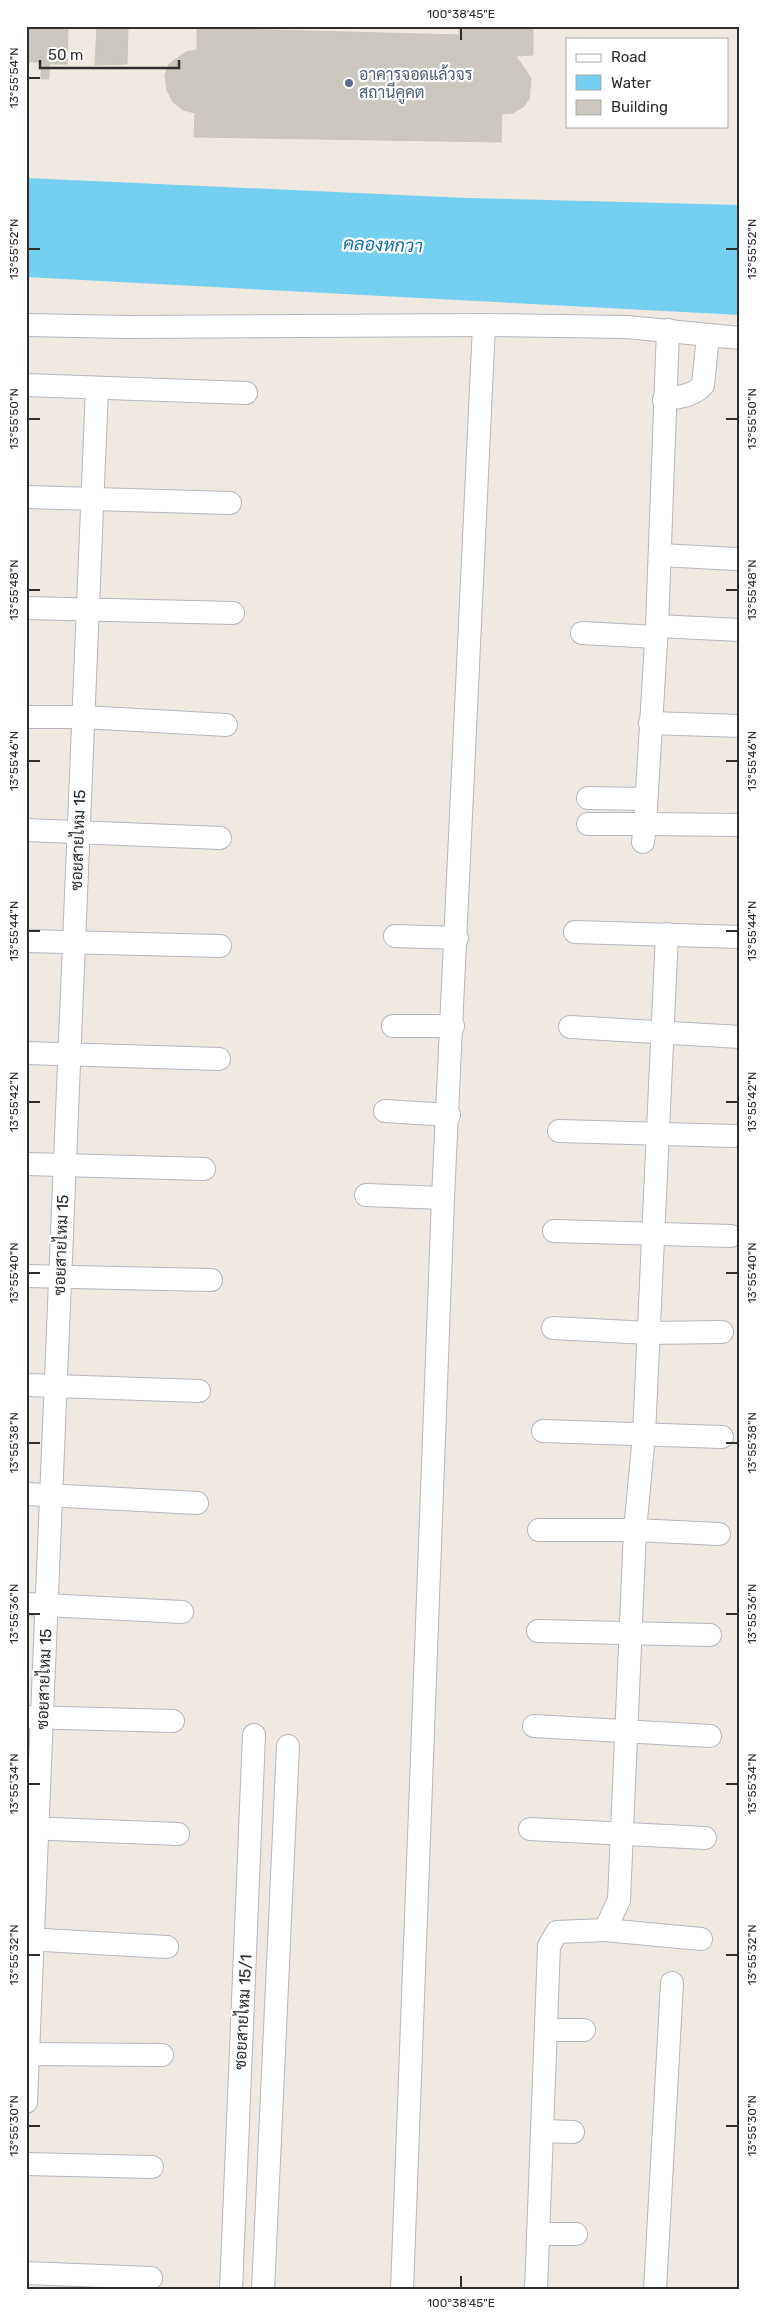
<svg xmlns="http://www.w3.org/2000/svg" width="766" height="2316" font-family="Rubik,Sarabun,sans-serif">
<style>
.water{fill:#75cff0}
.building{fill:#cbc7bf;stroke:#cbc5ba}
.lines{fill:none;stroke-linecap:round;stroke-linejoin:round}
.minor-casing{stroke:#b4b7c1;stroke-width:24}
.minor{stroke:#fff;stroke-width:22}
.ticks{fill:none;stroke:#2e2e2e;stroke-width:2}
.service-dot{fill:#5c6f8a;stroke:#fff;stroke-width:2}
.labels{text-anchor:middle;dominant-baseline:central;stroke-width:4.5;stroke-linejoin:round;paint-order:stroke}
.service-label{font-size:16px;fill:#4e5e75;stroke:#fff;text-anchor:start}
.street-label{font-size:16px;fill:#2e2e2e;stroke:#fff}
.water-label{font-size:18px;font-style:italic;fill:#0d6fa3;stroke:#fff}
.neatline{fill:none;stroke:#2e2e2e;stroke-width:2}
.ticks-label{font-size:12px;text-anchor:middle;fill:#2e2e2e}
</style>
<rect width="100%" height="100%" fill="#efe9e1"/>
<!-- water -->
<polygon class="water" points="26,178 467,198 740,205 740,315 26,277"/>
<!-- building -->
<g class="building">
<polygon points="26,26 68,26 67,64 49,64 49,79 41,79 41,62 26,62"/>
<polygon points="97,26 128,26 127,64 95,65"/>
<polygon points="459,26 533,26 533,55 516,56 531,78 529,99 523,107 513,113 502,114 501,142 194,137 195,113 183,110 173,102 167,90 165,75 169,64 186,52 197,50 197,28 459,35"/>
</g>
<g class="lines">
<!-- minor casing -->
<g class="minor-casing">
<g id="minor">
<polyline points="26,325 126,327 484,325 627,327 740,338"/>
<polyline points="668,330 657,626 645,824 740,825"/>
<polyline points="26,385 246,393"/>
<path d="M 664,400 C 678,397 694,396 703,385 L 708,335"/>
<polyline points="26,497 230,503"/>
<polyline points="660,555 736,559"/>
<polyline points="26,608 233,613"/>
<polyline points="657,626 740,630"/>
<polyline points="582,633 656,637"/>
<polyline points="26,717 83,717 226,725"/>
<polyline points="650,723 740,726"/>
<polyline points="588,798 646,799"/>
<polyline points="588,824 645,824 643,842"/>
<polyline points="26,830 220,838"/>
<polyline points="575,932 740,937"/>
<polyline points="395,936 457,938"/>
<polyline points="26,941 220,946"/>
<polyline points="393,1026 453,1026"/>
<polyline points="570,1027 740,1037"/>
<polyline points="26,1053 219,1059"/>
<polyline points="385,1111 449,1115"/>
<polyline points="559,1131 734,1136"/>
<polyline points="26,1164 204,1169"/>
<polyline points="366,1195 443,1198"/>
<polyline points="554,1231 731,1236"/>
<polyline points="26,1276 211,1280"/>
<polyline points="553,1328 649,1333 722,1332"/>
<polyline points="26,1385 199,1391"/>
<polyline points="543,1431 722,1437"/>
<polyline points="26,1494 197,1503"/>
<polyline points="539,1530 635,1530 719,1534"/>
<polyline points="26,1604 182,1612"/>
<polyline points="538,1631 710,1635"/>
<polyline points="26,1717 173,1721"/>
<polyline points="534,1726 710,1736"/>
<polyline points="26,1828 178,1834"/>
<polyline points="530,1829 705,1838"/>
<polyline points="605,1930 701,1939"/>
<polyline points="26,1939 167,1947"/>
<polyline points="546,2030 584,2030"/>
<polyline points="26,2054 162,2055"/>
<polyline points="26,2102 97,388"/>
<polyline points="542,2131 573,2132"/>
<polyline points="26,2164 152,2167"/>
<polyline points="538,2234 576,2234"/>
<polyline points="26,2273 151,2278"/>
<polyline points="231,2290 254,1735"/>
<polyline points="263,2290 288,1746"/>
<polyline points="402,2290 443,1198 484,325"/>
<polyline points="536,2290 549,1946 557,1932 605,1930 619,1900 635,1530 644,1435 667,934"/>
<polyline points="655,2290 672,1983"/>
</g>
</g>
<!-- minor -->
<use href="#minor" class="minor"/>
</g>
<!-- ticks -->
<path class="ticks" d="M 461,28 L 461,40M 28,78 L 40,78M 28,249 L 40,249M 726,249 L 738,249M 28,419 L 40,419M 726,419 L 738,419M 28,590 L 40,590M 726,590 L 738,590M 28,761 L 40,761M 726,761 L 738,761M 28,931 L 40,931M 726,931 L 738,931M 28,1102 L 40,1102M 726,1102 L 738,1102M 28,1273 L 40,1273M 726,1273 L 738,1273M 28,1443 L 40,1443M 726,1443 L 738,1443M 28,1614 L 40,1614M 726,1614 L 738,1614M 28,1784 L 40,1784M 726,1784 L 738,1784M 28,1955 L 40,1955M 726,1955 L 738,1955M 28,2126 L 40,2126M 726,2126 L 738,2126M 461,2276 L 461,2288"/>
<!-- markers -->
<circle class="service-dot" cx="349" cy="83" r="5"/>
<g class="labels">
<!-- service labels -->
<g class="service-label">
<text x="359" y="74">อาคารจอดแล้วจร<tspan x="359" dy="18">สถานีคูคต</tspan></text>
</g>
<!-- street labels -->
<g class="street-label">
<text transform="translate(78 840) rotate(-88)">ซอยสายไหม 15</text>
<text transform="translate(61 1245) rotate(-88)">ซอยสายไหม 15</text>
<text transform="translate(44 1679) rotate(-88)">ซอยสายไหม 15</text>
<text transform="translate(243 2012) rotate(-87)">ซอยสายไหม 15/1</text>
</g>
<!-- water labels -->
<g class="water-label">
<text transform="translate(383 245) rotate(2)">คลองหกวา</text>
</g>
</g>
<!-- border -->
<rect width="766" height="2316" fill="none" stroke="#ffffff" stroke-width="55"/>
<!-- legend -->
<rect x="566" y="38" width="162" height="90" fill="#ffffff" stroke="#ababab"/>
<rect x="576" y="54" width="25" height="8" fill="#ffffff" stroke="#ababab"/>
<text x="611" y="62" font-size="15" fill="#2e2e2e">Road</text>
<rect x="576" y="75" width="25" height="15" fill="#75cff0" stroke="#ababab"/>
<text x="611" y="88" font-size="15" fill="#2e2e2e">Water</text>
<rect x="576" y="100" width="25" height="15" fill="#cbc7bf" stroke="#ababab"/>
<text x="611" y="112" font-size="15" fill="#2e2e2e">Building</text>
<!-- scale -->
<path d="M40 60v8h139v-8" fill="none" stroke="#2e2e2e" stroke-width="2.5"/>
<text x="48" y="60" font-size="15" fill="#2e2e2e" stroke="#ffffff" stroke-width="4" paint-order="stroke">50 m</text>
<rect x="28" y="28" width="710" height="2260" class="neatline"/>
<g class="ticks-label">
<text x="461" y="18">100°38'45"E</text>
<text transform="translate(14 78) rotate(-90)" y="4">13°55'54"N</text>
<text transform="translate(14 249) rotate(-90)" y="4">13°55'52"N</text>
<text transform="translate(752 249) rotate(-90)" y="4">13°55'52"N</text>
<text transform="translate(14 419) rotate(-90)" y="4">13°55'50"N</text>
<text transform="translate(752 419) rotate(-90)" y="4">13°55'50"N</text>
<text transform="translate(14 590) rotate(-90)" y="4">13°55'48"N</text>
<text transform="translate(752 590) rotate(-90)" y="4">13°55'48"N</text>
<text transform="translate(14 761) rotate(-90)" y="4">13°55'46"N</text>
<text transform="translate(752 761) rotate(-90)" y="4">13°55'46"N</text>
<text transform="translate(14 931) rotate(-90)" y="4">13°55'44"N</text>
<text transform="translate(752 931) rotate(-90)" y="4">13°55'44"N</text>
<text transform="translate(14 1102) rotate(-90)" y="4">13°55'42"N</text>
<text transform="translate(752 1102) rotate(-90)" y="4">13°55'42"N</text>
<text transform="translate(14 1273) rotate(-90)" y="4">13°55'40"N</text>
<text transform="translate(752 1273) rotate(-90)" y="4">13°55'40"N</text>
<text transform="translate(14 1443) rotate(-90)" y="4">13°55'38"N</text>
<text transform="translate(752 1443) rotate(-90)" y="4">13°55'38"N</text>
<text transform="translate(14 1614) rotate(-90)" y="4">13°55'36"N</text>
<text transform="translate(752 1614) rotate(-90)" y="4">13°55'36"N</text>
<text transform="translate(14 1784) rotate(-90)" y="4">13°55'34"N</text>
<text transform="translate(752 1784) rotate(-90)" y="4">13°55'34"N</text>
<text transform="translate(14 1955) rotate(-90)" y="4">13°55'32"N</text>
<text transform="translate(752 1955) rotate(-90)" y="4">13°55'32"N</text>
<text transform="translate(14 2126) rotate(-90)" y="4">13°55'30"N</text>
<text transform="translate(752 2126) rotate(-90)" y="4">13°55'30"N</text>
<text x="461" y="2307">100°38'45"E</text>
</g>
</svg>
